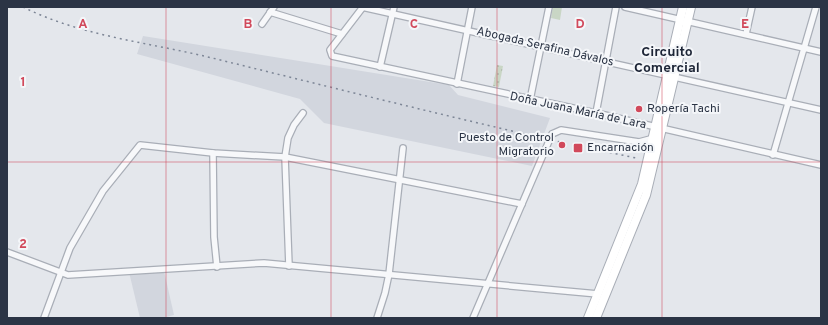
<svg xmlns="http://www.w3.org/2000/svg" width="828" height="325" font-family="Overpass,sans-serif">
<style>
.built{fill:#d2d6de}
.grass{fill:url(#grass-tufts)}
.park{fill:url(#park-dots)}
.lines{fill:none;stroke-linecap:round;stroke-linejoin:round}
.street-casing{stroke:#a9aeb7;stroke-width:8}
.secondary-casing{stroke:#a9aeb7;stroke-width:10}
.street{stroke:#f7f8fa;stroke-width:5.5}
.secondary{stroke:#fff;stroke-width:8}
.rail{stroke:#7d8696;stroke-width:1.5;stroke-dasharray:2 4;stroke-linecap:butt}
.grid{fill:none;stroke:#d1495b;stroke-width:1;stroke-opacity:0.55}
.poi-dot{fill:#d1495b;stroke:#f4f6f9;stroke-width:1.5}
.labels{text-anchor:middle;dominant-baseline:central;stroke-width:4;stroke-linejoin:round;paint-order:stroke}
.street-label{font-size:12px;fill:#2b3445;stroke:#f4f6f9}
.poi-label{font-size:12px;fill:#2b3445;stroke:#f4f6f9;text-anchor:start}
.quarter-label{font-size:14px;font-weight:bold;fill:#1d2536;stroke:#f4f6f9}
.grid-label{font-size:13px;text-anchor:middle;font-weight:bold;fill:#d1495b;stroke:#f4f6f9;stroke-width:4;stroke-linejoin:round;paint-order:stroke}
</style>
<defs>
<pattern id="grass-tufts" width="24" height="20" patternUnits="userSpaceOnUse"><rect width="24" height="20" fill="#c9d6c5"/><path d="M3 7l-1-3M5 7V3M7 7l1-3M15 17l-1-3M17 17v-4M19 17l1-3" fill="none" stroke="#adb8ab"/></pattern>
<pattern id="park-dots" width="8" height="8" patternUnits="userSpaceOnUse"><rect width="8" height="8" fill="#c9d6c5"/><path d="M2 2h.1M6 6h.1" fill="none" stroke="#adb8ab" stroke-width="1.8" stroke-linecap="round"/></pattern>
</defs>
<rect width="100%" height="100%" fill="#e4e7ec"/>
<!-- built -->
<g class="built">
<polygon points="143,36 449,85 458,95 550,118 532,166 324,123 300,99 137,54"/>
<polygon points="164,271 174,315 162,318 140,318 129,272"/>
</g>
<!-- grass -->
<polygon class="grass" points="553,7 562,7 560,20 551,18"/>
<!-- park -->
<polygon class="park" points="497,65 503,66 499,87 493,86"/>
<g class="lines">
<!-- street casing -->
<g class="street-casing">
<g id="street">
<polyline points="362,7 821,110"/>
<polyline points="363,7 330,50 332,56 596,113 821,165"/>
<polyline points="625,7 821,52"/>
<polyline points="270,12 342,34"/>
<polyline points="262,24 274,7"/>
<polyline points="746,34 752,7"/>
<polyline points="380,67 394,7"/>
<polyline points="457,84 472,7"/>
<polyline points="530,100 549,7"/>
<polyline points="596,113 616,7"/>
<polyline points="213,153 214,237 217,267"/>
<polyline points="773,155 816,7"/>
<polyline points="7,252 68,275 264,263 598,294"/>
<polyline points="289,266 285,157 288,138 294,125 303,113"/>
<polyline points="44,318 70,248 103,191 140,145 213,153 285,157 522,204"/>
<polyline points="377,318 385,293 389,274 403,148"/>
<polyline points="473,318 552,134 561,130 639,142 654,138"/>
</g>
</g>
<!-- secondary casing -->
<g class="secondary-casing">
<g id="secondary">
<polyline points="588,318 642,184 683,7"/>
<polyline points="596,318 646,195 691,7"/>
</g>
</g>
<!-- street -->
<use href="#street" class="street"/>
<!-- secondary -->
<use href="#secondary" class="secondary"/>
<!-- rail -->
<g class="rail">
<path d="M 23,7 C 79,35 144,42 204,56 C 322,85 441,115 560,142"/>
<polyline points="598,150 636,158"/>
</g>
</g>
<!-- grid -->
<path class="grid" d="M 166,7 L 166,318M 331,7 L 331,318M 497,7 L 497,318M 662,7 L 662,318M 7,162 L 821,162"/>
<!-- markers -->
<g class="poi-dot">
<circle cx="639" cy="109" r="4"/>
<circle cx="562" cy="145" r="4"/>
<rect x="573" y="143" width="10" height="10" rx="2"/>
</g>
<g class="labels">
<!-- street labels -->
<g class="street-label">
<text transform="translate(545 47) rotate(13)">Abogada Serafina Dávalos</text>
<text transform="translate(578 111) rotate(12)">Doña Juana María de Lara</text>
</g>
<!-- poi labels -->
<g class="poi-label">
<text x="647" y="109">Ropería Tachi</text>
<text x="554" y="138" text-anchor="end">Puesto de Control<tspan x="554" dy="14">Migratorio</tspan></text>
<text x="587" y="148">Encarnación</text>
</g>
<!-- quarter labels -->
<g class="quarter-label">
<text x="667" y="52">Circuito<tspan x="667" dy="16">Comercial</tspan></text>
</g>
</g>
<g class="grid-label">
<text x="83" y="28">A</text>
<text x="248" y="28">B</text>
<text x="414" y="28">C</text>
<text x="580" y="28">D</text>
<text x="745" y="28">E</text>
<text x="23" y="86">1</text>
<text x="23" y="248">2</text>
</g>
<!-- border -->
<rect width="828" height="325" fill="none" stroke="#2b3445" stroke-width="16"/>
</svg>
